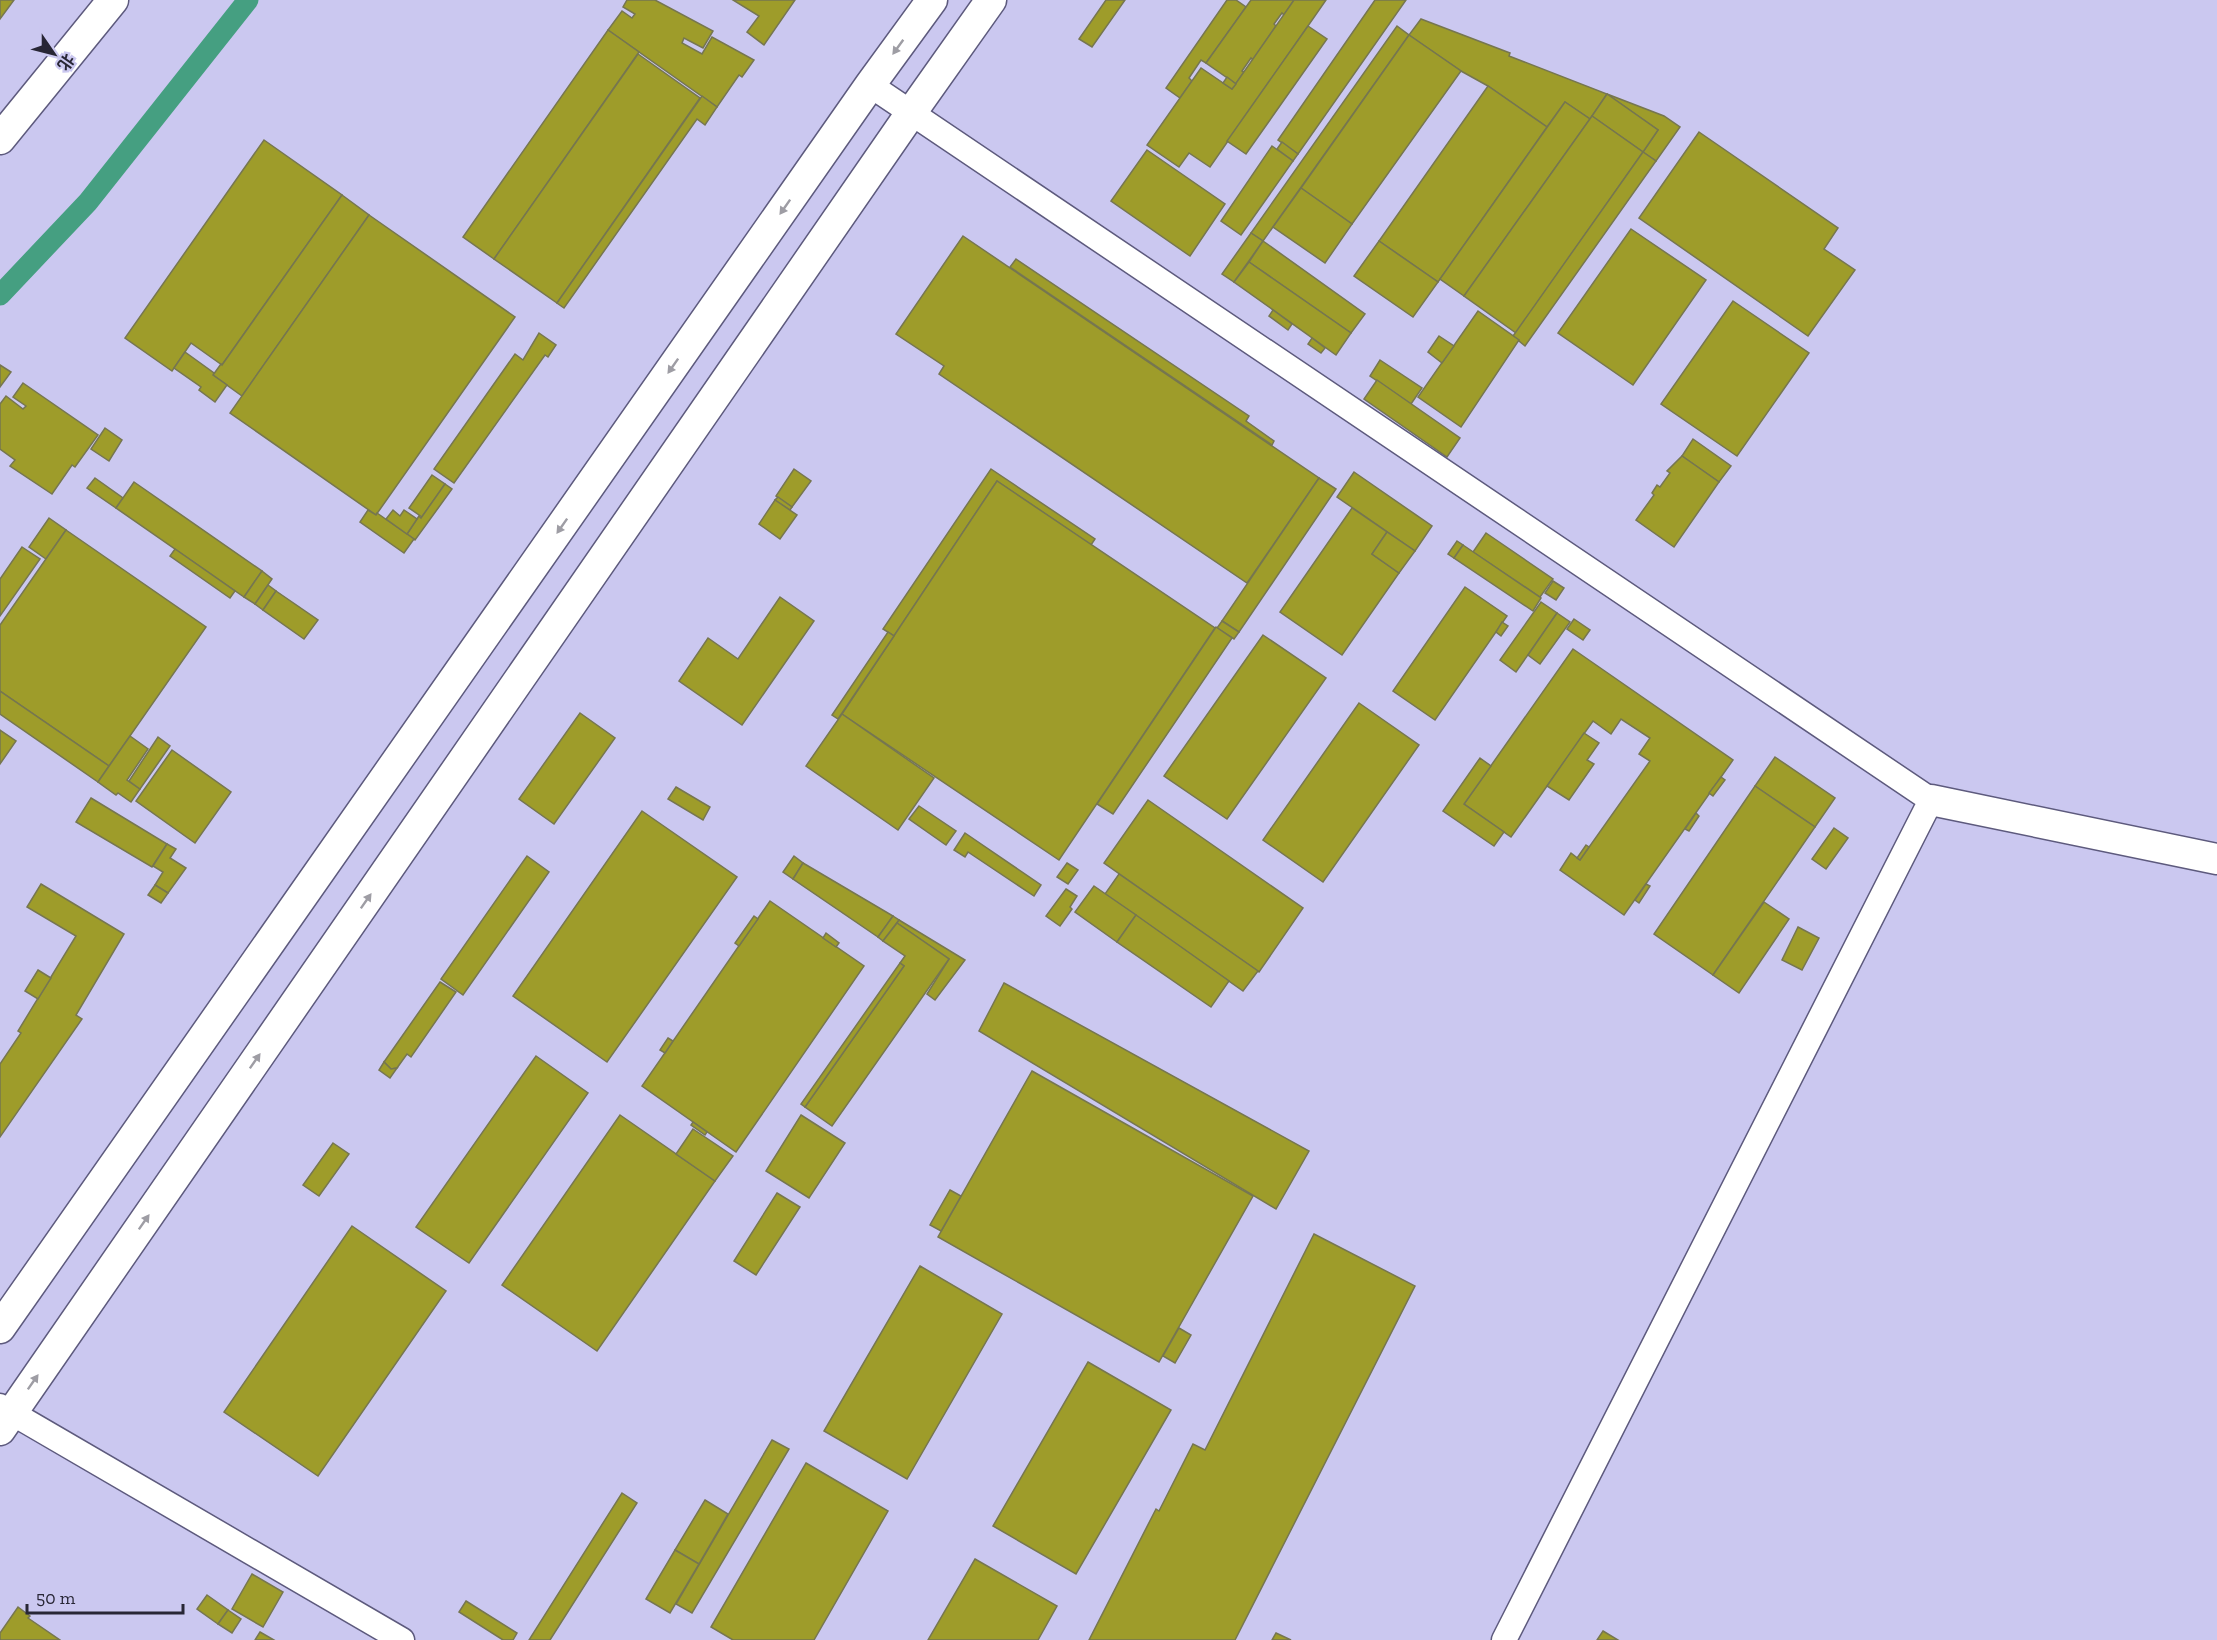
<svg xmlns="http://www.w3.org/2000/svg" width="2217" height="1640" font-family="'Zilla Slab','Noto Sans SC',serif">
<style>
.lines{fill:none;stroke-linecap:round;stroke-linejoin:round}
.canal{stroke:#459f81;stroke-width:21}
.building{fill:#9e9c2a;stroke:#767650;stroke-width:1.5}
.minor-casing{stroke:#5d5a7d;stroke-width:27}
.tertiary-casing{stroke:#5d5a7d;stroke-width:33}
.minor{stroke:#fff;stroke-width:24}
.tertiary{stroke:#fff;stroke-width:30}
.oneway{fill:#9e9da4}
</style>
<rect width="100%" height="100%" fill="#cbc8f0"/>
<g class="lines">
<!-- canal -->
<polyline class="canal" points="0,295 88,202 248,0"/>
</g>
<!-- building -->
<g class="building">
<polygon points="0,0 14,0 0,19"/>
<polygon points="627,0 655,0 713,31 703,48 684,38 682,43 702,54 712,37 754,60 742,77 739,75 717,107 608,30 622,11 632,18 635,14 623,7"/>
<polygon points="733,0 795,0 764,45 747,32 759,16"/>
<polygon points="1106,0 1125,0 1092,47 1079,39"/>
<polygon points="1227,0 1236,0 1246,7 1206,63 1201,60 1189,78 1192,81 1180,98 1166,88"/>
<polygon points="1251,0 1294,0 1284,15 1282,13 1274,24 1276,26 1253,60 1251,58 1242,71 1244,72 1236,84 1206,63"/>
<polygon points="1294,0 1326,0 1210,167 1189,153 1179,167 1147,145 1201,68 1232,89"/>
<polygon points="1375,0 1406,0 1298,154 1278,140"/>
<polygon points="1421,19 1510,53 1509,56 1607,94 1590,119 1565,102 1547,127 1488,86 1461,71 1409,35"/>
<polygon points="1308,26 1327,39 1246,154 1227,141"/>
<polygon points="1397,26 1409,35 1263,241 1251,233"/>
<polygon points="608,30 639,52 494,259 463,237"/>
<polygon points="1409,35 1461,71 1352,224 1301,188"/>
<polygon points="638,54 700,98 557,303 494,259"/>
<polygon points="1227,77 1236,84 1232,89 1223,83"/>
<polygon points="1488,86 1547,127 1438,282 1379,241"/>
<polygon points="1607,94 1664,116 1680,127 1656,161 1643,152 1658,130"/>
<polygon points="1607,94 1658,130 1643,152 1592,116"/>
<polygon points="702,96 717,107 705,125 697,119 564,308 557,303"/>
<polygon points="1565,102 1590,119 1464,296 1440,279"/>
<polygon points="1592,116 1643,152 1516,333 1464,296"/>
<polygon points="1699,132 1838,228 1824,249 1855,270 1808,336 1639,218"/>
<polygon points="264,140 342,195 222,365 191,343 172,371 125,338"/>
<polygon points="1282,142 1298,154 1293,161 1277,149"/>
<polygon points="1272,146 1293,161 1241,235 1221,221"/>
<polygon points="1147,150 1225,204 1190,256 1111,201"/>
<polygon points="1643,152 1656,161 1525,346 1513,336"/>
<polygon points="1301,188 1352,224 1325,263 1273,227"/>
<polygon points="342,195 369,215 242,396 213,375 221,364 222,365"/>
<polygon points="369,215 515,317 376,515 230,413"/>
<polygon points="1631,229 1706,280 1633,385 1558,333"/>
<polygon points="1251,233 1263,241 1234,282 1222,274"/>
<polygon points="963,236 1319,478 1247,583 939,374 944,366 896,334"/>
<polygon points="1263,241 1365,314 1351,333 1249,262"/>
<polygon points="1379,241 1438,282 1413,317 1354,276"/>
<polygon points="1016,259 1249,416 1246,421 1274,441 1272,445 1010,267"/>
<polygon points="1249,262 1351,333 1336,355 1234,282"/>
<polygon points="1733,301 1809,353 1737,456 1661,404"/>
<polygon points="1273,310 1292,324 1288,330 1269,316"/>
<polygon points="1478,311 1519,340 1461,427 1418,397"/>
<polygon points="539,333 556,345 548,357 545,355 454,483 434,469 515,354 523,360"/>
<polygon points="1439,336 1454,346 1442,363 1428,352"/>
<polygon points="1312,338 1325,348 1321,353 1308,344"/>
<polygon points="185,352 214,373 213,375 227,385 215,402 199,390 201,387 174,368"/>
<polygon points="1380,360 1422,388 1411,404 1370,376"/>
<polygon points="0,365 11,372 0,387"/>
<polygon points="1377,380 1460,438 1447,457 1364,399"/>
<polygon points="23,383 98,435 75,467 72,465 52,494 10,466 15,460 0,449 0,404 6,396 23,409 26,406 13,397"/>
<polygon points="105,428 122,440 109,461 91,449"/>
<polygon points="1693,439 1731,466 1719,482 1682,456"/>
<polygon points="1682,456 1719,482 1674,547 1636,520 1654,495 1652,493 1657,485 1660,487 1670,473 1667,471"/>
<polygon points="794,469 811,481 792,507 776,496"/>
<polygon points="991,469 1095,539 1091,545 997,481 894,636 883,629"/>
<polygon points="1354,472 1432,526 1415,551 1337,497"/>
<polygon points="432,475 445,484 422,517 409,508"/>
<polygon points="95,478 123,498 116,508 87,488"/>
<polygon points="1319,478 1336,489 1239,632 1222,621"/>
<polygon points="997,481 1215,628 1059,860 842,714"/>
<polygon points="134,482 262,571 244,597 116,508"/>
<polygon points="445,484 452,489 415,540 407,534 419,516 421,518"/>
<polygon points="778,497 792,507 790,510 775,500"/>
<polygon points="775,500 797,515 780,539 759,524"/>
<polygon points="1352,508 1387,532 1372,554 1399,573 1342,655 1280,612"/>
<polygon points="368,510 376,515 377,513 414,539 404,553 360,522"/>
<polygon points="393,510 400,516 404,510 417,519 407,534 386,519"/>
<polygon points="49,518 66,530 46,559 29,547"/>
<polygon points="66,530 206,627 109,766 0,691 0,625"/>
<polygon points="1387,532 1415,551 1399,573 1372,554"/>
<polygon points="1486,533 1553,579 1540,597 1473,552"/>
<polygon points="1457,541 1463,545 1454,558 1448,554"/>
<polygon points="1463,545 1541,598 1533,611 1454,558"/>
<polygon points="22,547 40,559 0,616 0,579"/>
<polygon points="175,549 235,591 230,598 170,556"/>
<polygon points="262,571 272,579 255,604 244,597"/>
<polygon points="1553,581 1564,588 1556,600 1545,593"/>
<polygon points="268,585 276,591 263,610 255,604"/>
<polygon points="1465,587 1507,616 1435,720 1393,691"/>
<polygon points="276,591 318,620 304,639 263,610"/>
<polygon points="780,597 814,621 742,725 679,681 708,638 738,659"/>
<polygon points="1541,602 1557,613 1516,672 1500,660"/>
<polygon points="1557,613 1570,622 1540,664 1528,655"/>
<polygon points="1574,619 1590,630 1583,640 1567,629"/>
<polygon points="1222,621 1239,632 1234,639 1217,628"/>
<polygon points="1502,622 1508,626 1501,636 1496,632"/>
<polygon points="1216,627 1232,638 1113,814 1097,804"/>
<polygon points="888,632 894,636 838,719 832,715"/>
<polygon points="1263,635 1326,678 1227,819 1164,776"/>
<polygon points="1573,649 1733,760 1624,915 1560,870 1571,853 1580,860 1650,761 1639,754 1650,738 1621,719 1611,734 1593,721 1511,837 1464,804"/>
<polygon points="0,691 109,766 98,782 0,714"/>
<polygon points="1359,703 1419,745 1323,882 1263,840"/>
<polygon points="580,713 615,738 554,824 519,799"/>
<polygon points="842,714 934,778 898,830 806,766"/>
<polygon points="0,730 16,741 0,764"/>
<polygon points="1584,733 1599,743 1587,760 1594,764 1569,800 1547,786"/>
<polygon points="130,736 148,749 127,780 140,789 131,802 118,793 116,795 98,782"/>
<polygon points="158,737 170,746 140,789 129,781"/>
<polygon points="172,750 231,792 195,843 136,801"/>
<polygon points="1775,757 1835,798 1815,827 1755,786"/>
<polygon points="1480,758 1491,766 1464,804 1504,832 1494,846 1443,811"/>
<polygon points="1721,777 1725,780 1713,796 1709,793"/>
<polygon points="1755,786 1815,827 1713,975 1654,934"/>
<polygon points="676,787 710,807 703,820 668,799"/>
<polygon points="91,798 167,844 152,867 76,822"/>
<polygon points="1148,800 1303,908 1259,972 1104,863"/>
<polygon points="919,806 956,831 946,845 909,819"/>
<polygon points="642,811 737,877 607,1062 513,996"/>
<polygon points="1696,813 1699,816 1689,831 1685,829"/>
<polygon points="1834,828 1848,838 1826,869 1812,859"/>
<polygon points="965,833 1041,885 1034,896 968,852 965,857 954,850"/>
<polygon points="167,844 176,849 170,858 186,868 168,893 155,885 163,872 153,866"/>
<polygon points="1586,845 1589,847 1580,860 1577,858"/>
<polygon points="527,856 549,872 463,995 441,979"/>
<polygon points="794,856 803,863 793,879 783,872"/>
<polygon points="803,863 893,916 878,937 793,879"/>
<polygon points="1067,863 1078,870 1068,884 1057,877"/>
<polygon points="1119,874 1258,971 1243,991 1105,894"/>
<polygon points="41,884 124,934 76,1015 82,1019 0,1137 0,1064 21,1033 18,1031 76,936 27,907"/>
<polygon points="1646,884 1650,886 1639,903 1635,900"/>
<polygon points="155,885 168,893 161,903 148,895"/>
<polygon points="1094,886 1136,915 1117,942 1075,912"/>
<polygon points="1066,889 1077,896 1070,907 1072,909 1060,926 1046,916"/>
<polygon points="770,901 864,966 736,1152 642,1086"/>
<polygon points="1764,902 1789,919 1739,993 1713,975"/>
<polygon points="1136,915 1229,981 1211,1007 1117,942"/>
<polygon points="754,916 758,919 739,946 735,943"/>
<polygon points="893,916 899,920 883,941 878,937"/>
<polygon points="899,920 965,960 935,1000 927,994 949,959 897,923"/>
<polygon points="897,923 949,959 832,1126 805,1107 904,966 900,963 905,956 883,941"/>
<polygon points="1798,927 1819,938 1802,970 1782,960"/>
<polygon points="826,933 839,943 836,947 823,938"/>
<polygon points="900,963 904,966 805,1107 801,1104"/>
<polygon points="38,970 51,978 38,999 25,991"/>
<polygon points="440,982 456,992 411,1057 407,1054 397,1068 391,1069 384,1062"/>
<polygon points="1004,983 1309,1151 1276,1209 979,1031"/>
<polygon points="668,1038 673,1041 665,1053 660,1050"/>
<polygon points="536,1056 588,1093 469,1263 416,1227"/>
<polygon points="384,1062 391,1069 397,1068 390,1078 379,1070"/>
<polygon points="1032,1071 1253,1196 1159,1362 938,1237"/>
<polygon points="620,1115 715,1181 597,1351 502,1285"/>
<polygon points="801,1115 845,1143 809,1198 766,1171"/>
<polygon points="693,1122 707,1132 705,1135 691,1125"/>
<polygon points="693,1129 733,1156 715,1181 676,1154"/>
<polygon points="333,1143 349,1154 319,1196 303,1185"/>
<polygon points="950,1190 961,1196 941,1231 930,1225"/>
<polygon points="777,1193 800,1207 756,1275 734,1261"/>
<polygon points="352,1226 446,1291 318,1476 224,1412"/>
<polygon points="1314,1234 1415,1286 1235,1640 1089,1640 1156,1509 1159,1511 1193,1444 1205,1450"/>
<polygon points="920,1266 1002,1314 907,1479 824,1431"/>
<polygon points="1179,1328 1191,1335 1175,1363 1163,1356"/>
<polygon points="1088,1362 1171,1410 1076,1574 993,1526"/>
<polygon points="772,1440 789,1449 692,1613 676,1604"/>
<polygon points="806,1463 888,1511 814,1640 733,1640 711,1627"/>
<polygon points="622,1493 637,1503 550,1640 529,1640"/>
<polygon points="705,1500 728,1514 699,1564 675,1550"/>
<polygon points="675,1550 699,1564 670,1613 646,1599"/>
<polygon points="975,1559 1057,1606 1038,1640 928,1640"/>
<polygon points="252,1574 283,1592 263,1627 232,1609"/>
<polygon points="207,1595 228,1610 218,1624 197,1609"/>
<polygon points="466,1601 517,1633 513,1640 503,1640 459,1612"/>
<polygon points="18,1607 30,1616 28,1618 60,1640 0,1640 0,1633"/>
<polygon points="228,1610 241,1619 232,1633 218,1624"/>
<polygon points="1603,1631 1618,1640 1597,1640"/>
<polygon points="260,1632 274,1640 255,1640"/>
<polygon points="1276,1633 1291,1640 1272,1640"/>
</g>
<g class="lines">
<!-- minor casing -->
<g class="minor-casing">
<g id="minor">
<polyline points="870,85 1931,800 1504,1640"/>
<polyline points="0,1406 402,1640"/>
</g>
</g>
<!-- tertiary casing -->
<g class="tertiary-casing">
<g id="tertiary">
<polyline points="0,139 113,0"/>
<polyline points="1931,800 2217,859"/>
<polyline points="0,1328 870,85 932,0"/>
<polyline points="0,1430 911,113 991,0"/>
</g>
</g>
<!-- minor -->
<use href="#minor" class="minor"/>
<!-- tertiary -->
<use href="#tertiary" class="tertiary"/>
</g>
<!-- one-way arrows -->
<defs><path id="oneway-solid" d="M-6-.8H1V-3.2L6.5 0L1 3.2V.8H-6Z" transform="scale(1.5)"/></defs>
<g class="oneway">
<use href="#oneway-solid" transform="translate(898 47) rotate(126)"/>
<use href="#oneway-solid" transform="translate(785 207) rotate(125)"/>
<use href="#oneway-solid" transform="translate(673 366) rotate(125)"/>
<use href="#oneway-solid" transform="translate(562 526) rotate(125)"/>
<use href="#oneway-solid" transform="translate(366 901) rotate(-55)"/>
<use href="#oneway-solid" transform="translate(255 1061) rotate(-55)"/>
<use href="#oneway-solid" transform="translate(144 1222) rotate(-55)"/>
<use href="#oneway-solid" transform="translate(33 1382) rotate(-55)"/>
</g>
<!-- north arrow -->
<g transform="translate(54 54) rotate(125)" stroke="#cbc8f0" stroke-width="4.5" paint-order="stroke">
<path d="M0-4.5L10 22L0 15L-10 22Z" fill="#282635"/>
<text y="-9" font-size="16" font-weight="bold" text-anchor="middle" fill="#282635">北</text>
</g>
<!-- scale -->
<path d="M27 1604v9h156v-9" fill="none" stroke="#282635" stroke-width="3"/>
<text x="36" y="1604" font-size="18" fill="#282635" stroke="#cbc8f0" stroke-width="4.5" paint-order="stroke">50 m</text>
</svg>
